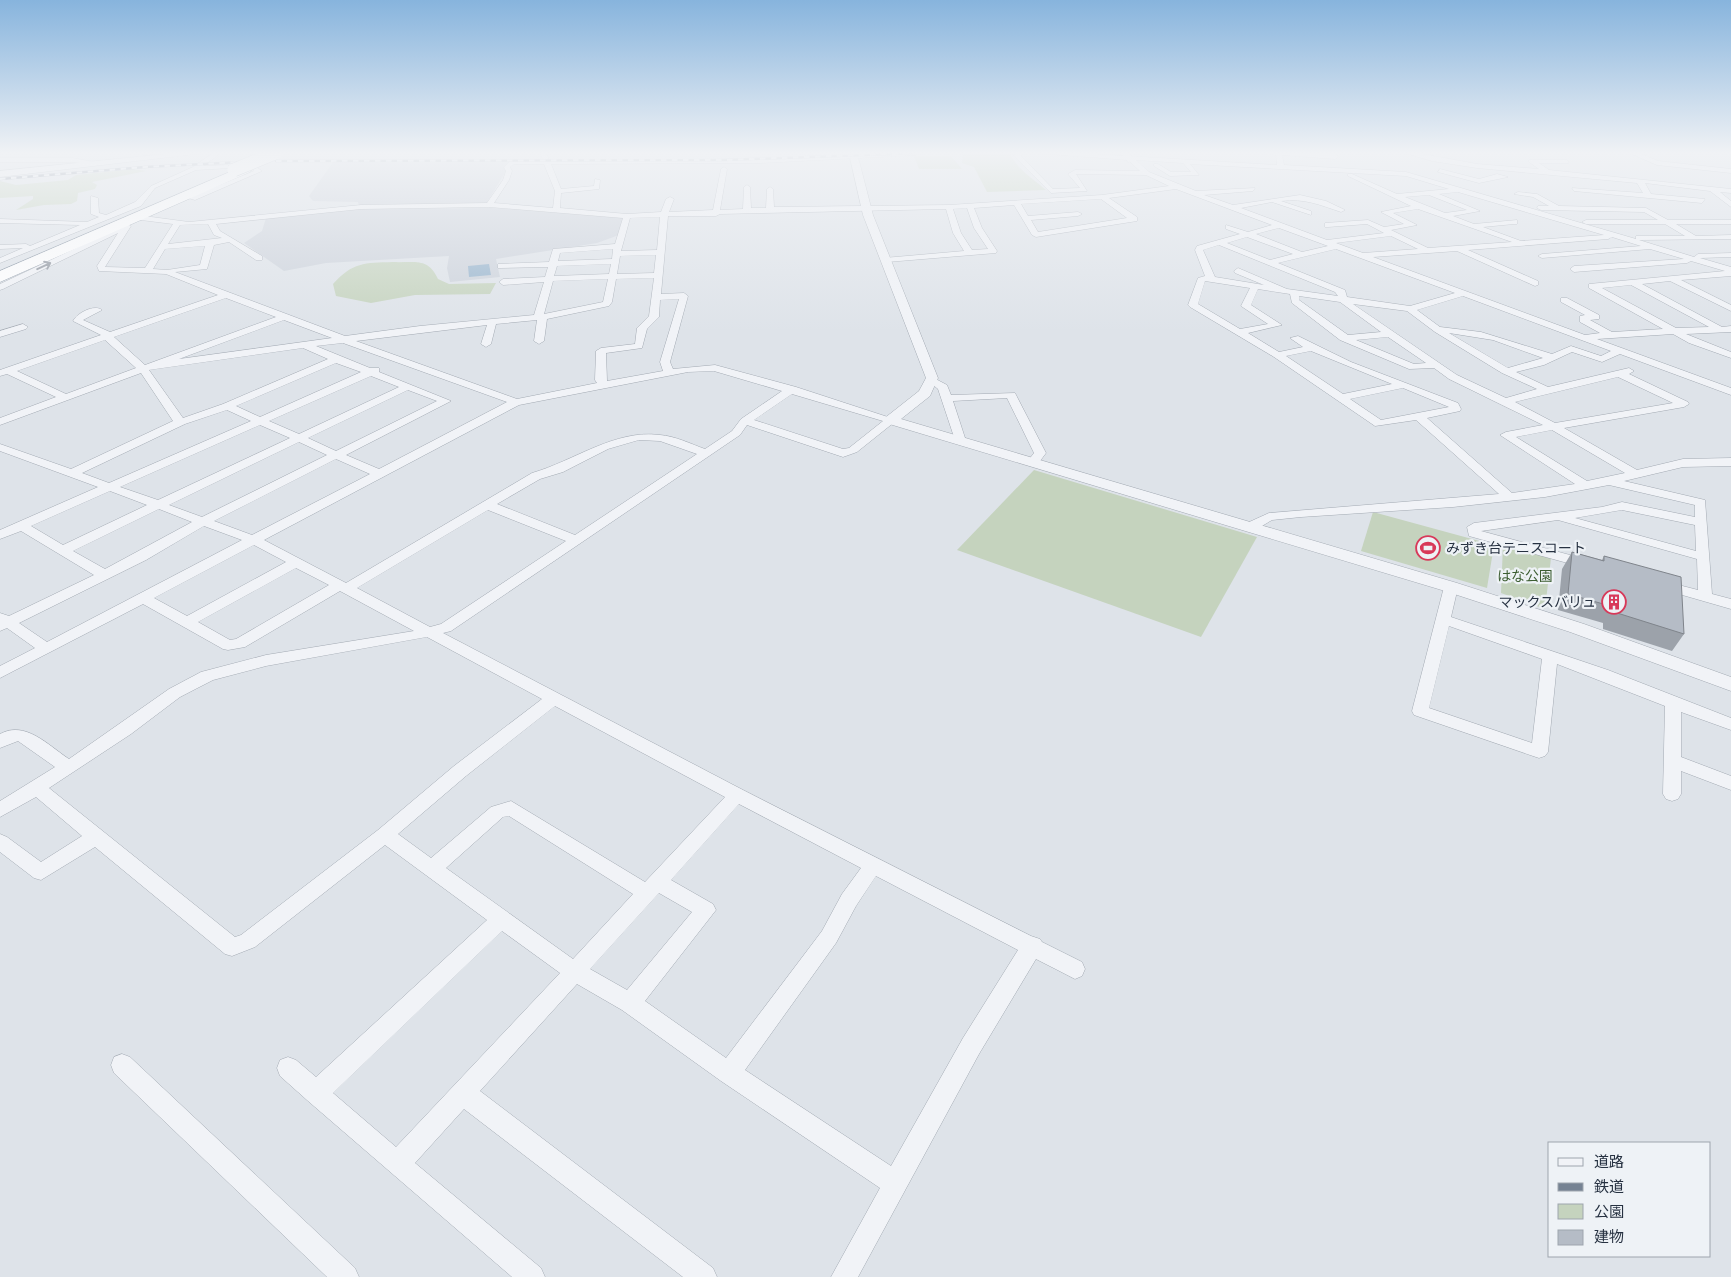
<svg xmlns="http://www.w3.org/2000/svg" width="1731" height="1277" font-family="'Nunito Sans','Noto Sans JP',sans-serif">
<style>
.built{fill:#ccd2db}
.green{fill:#c5d3be}
.water{fill:#96b3cc}
.lines{fill:none;stroke-linecap:round;stroke-linejoin:round}
.minor-casing{stroke:#a3aab3;stroke-width:1}
.tertiary-casing{stroke:#a3aab3;stroke-width:1}
.motorway-casing{stroke:#8491a0;stroke-width:1}
.minor{fill:#f1f3f7;fill-rule:evenodd}
.tertiary{fill:#f1f3f7;fill-rule:evenodd}
.motorway{fill:#fff;fill-rule:evenodd}
.rail-casing{stroke:#768393;stroke-width:2.5}
.rail{stroke:#eef2f6;stroke-width:2;stroke-dasharray:5.5;stroke-linecap:butt}
.motorway-bridge-casing{stroke:#8491a0;stroke-width:14;stroke-linecap:butt}
.motorway-bridge{stroke:#fff;stroke-width:13}
.wall{fill:#9ca2aa}
.building{fill:#b5bcc6;stroke:#7f848b}
.oneway{stroke:#8c929c}
.labels{text-anchor:middle;dominant-baseline:central;stroke-width:4.5;stroke-linejoin:round;paint-order:stroke}
.poi-label{font-size:14px;fill:#263141;stroke:#eef2f6;text-anchor:start}
.park-label{font-size:14px;fill:#3d5e32;stroke:#eef2f6}
</style>
<rect width="100%" height="100%" fill="#dee3e9"/>
<!-- built -->
<g class="built">
<polygon points="334,161 511,161 504,168 506,171 486,204 359,206 358,202 313,201 309,196"/>
<polygon points="492,208 624,218 619,235 597,243 496,259 500,277 450,282 447,268 449,256 326,263 284,271 244,243 262,231 266,218 360,209"/>
</g>
<!-- green -->
<g class="green">
<path d="M 1010,153 C 1016,169 1034,179 1046,190 L 987,192 L 974,167 L 962,163 L 963,154 Z"/>
<polygon points="914,156 951,156 962,169 919,169"/>
<polygon points="134,169 146,171 92,182 97,185 95,189 78,193 77,201 71,204 44,205 16,210 33,199 33,196 0,198 0,181 16,185 68,180 76,175"/>
<path d="M 393,262 C 415,263 428,257 438,279 L 449,284 L 496,283 L 490,294 L 415,295 L 371,303 L 336,296 L 333,284 C 353,262 364,263 393,262 Z"/>
<polygon points="1034,470 1257,537 1201,637 957,550"/>
<polygon points="1373,512 1494,545 1487,588 1361,551"/>
<polygon points="1503,545 1551,558 1545,609 1501,593"/>
</g>
<!-- water -->
<polygon class="water" points="489,264 491,275 469,277 468,266"/>
<g class="lines">
<!-- minor casing -->
<g class="minor-casing">
<g id="minor">
<polygon points="213,153 221,153 203,166 228,165 230,168 196,170 155,188 141,206 0,263 0,258 23,248 0,249 0,245 26,244 30,246 80,225 0,223 0,219 87,222 99,217 91,214 91,196 98,198 99,213 106,215 135,202 151,186 193,167"/>
<path d="M 543,153 L 546,154 L 549,160 L 760,159 L 909,153 L 916,155 L 760,163 L 551,164 L 561,189 L 594,186 L 595,179 L 600,180 L 599,189 L 561,193 L 560,208 L 627,214 L 661,212 L 666,199 L 670,197 L 674,199 L 669,212 L 713,210 L 721,169 L 724,167 L 727,169 L 720,210 L 743,209 L 744,187 L 747,185 L 750,187 L 751,208 L 766,208 L 767,189 L 770,187 L 773,189 L 774,207 L 949,205 L 1102,195 L 1169,186 L 1146,175 L 1076,174 L 1087,191 L 1051,193 L 1016,158 L 1014,155 L 1016,153 L 1024,153 L 1021,156 L 1053,189 L 1080,188 L 1068,174 L 1075,170 L 1140,171 L 1128,160 L 1035,153 L 1076,153 L 1277,165 L 1276,153 L 1336,153 L 1338,157 L 1335,159 L 1282,155 L 1284,165 L 1406,172 L 1636,239 L 1636,236 L 1685,236 L 1665,224 L 1586,224 L 1582,222 L 1586,220 L 1658,220 L 1644,212 L 1541,210 L 1537,208 L 1538,206 L 1549,206 L 1533,197 L 1514,194 L 1518,192 L 1537,194 L 1559,206 L 1646,208 L 1668,220 L 1731,220 L 1731,224 L 1676,224 L 1696,236 L 1731,235 L 1731,239 L 1639,240 L 1694,257 L 1698,254 L 1731,253 L 1731,257 L 1700,258 L 1731,267 L 1731,276 L 1681,280 L 1731,305 L 1731,311 L 1670,281 L 1642,284 L 1722,327 L 1731,326 L 1731,332 L 1686,334 L 1731,352 L 1731,358 L 1689,343 L 1673,334 L 1597,339 L 1731,388 L 1731,395 L 1620,354 L 1602,362 L 1572,352 L 1544,365 L 1516,372 L 1548,387 L 1629,368 L 1634,371 L 1629,374 L 1688,402 L 1689,404 L 1684,407 L 1564,428 L 1637,470 L 1683,459 L 1731,458 L 1731,466 L 1683,467 L 1624,481 L 1705,500 L 1712,594 L 1731,599 L 1731,609 L 1658,588 L 1656,585 L 1663,581 L 1698,590 L 1697,559 L 1558,520 L 1481,531 L 1592,561 L 1594,564 L 1592,567 L 1582,567 L 1469,536 L 1467,527 L 1474,523 L 1602,507 L 1622,502 L 1695,517 L 1695,505 L 1609,485 L 1545,497 L 1453,507 L 1301,517 L 1272,520 L 1257,529 L 1247,529 L 1246,526 L 1247,523 L 1269,513 L 1499,494 L 1416,420 L 1375,426 L 1274,357 L 1190,307 L 1188,305 L 1198,278 L 1205,276 L 1195,250 L 1197,246 L 1240,234 L 1226,229 L 1226,225 L 1248,232 L 1272,225 L 1176,189 L 1109,198 L 1137,217 L 1137,221 L 1036,237 L 1032,235 L 1014,205 L 974,208 L 982,228 L 997,251 L 996,253 L 887,262 L 884,262 L 884,258 L 964,251 L 953,233 L 946,209 L 720,214 L 716,216 L 668,216 L 661,294 L 684,293 L 688,296 L 670,362 L 673,369 L 715,365 L 796,387 L 897,420 L 857,452 L 843,457 L 747,425 L 740,435 L 451,631 L 443,633 L 743,790 L 1031,936 L 1040,939 L 1042,942 L 1082,962 L 1085,969 L 1082,976 L 1075,979 L 1036,959 L 979,1054 L 858,1277 L 831,1277 L 880,1188 L 721,1081 L 622,1010 L 577,984 L 480,1091 L 713,1268 L 717,1277 L 683,1277 L 464,1109 L 415,1163 L 541,1268 L 545,1277 L 512,1277 L 308,1101 L 280,1076 L 277,1068 L 280,1060 L 288,1057 L 296,1060 L 316,1077 L 487,920 L 385,845 L 255,947 L 232,956 L 225,954 L 95,847 L 41,880 L 34,878 L 0,852 L 0,834 L 7,837 L 41,862 L 82,836 L 36,797 L 0,817 L 0,801 L 55,767 L 18,741 L 0,748 L 0,734 C 25,720 48,745 69,759 L 169,689 L 201,672 L 266,655 L 414,631 L 340,591 L 245,647 L 228,650 L 223,649 L 143,604 L 0,678 L 0,666 L 35,648 L 7,628 L 0,631 L 0,613 L 9,616 L 94,575 L 21,531 L 0,539 L 0,530 L 98,487 L 0,451 L 0,444 L 71,469 L 173,421 L 141,373 L 0,425 L 0,418 L 56,397 L 7,374 L 0,376 L 0,370 L 101,335 L 73,321 C 77,313 94,304 102,310 L 83,320 L 110,332 L 218,295 L 166,274 L 99,271 L 97,266 L 118,233 L 3,289 L 0,290 L 0,284 L 127,224 L 131,226 L 105,267 L 145,268 L 173,224 L 141,220 L 140,218 L 144,216 L 189,222 L 361,205 L 487,203 L 503,180 L 506,171 L 504,167 L 510,161 L 543,160 L 541,155 ZM 1136,160 L 1183,163 L 1191,172 L 1171,172 L 1158,164 L 1154,164 L 1154,166 L 1170,176 L 1199,175 L 1190,164 L 1406,176 L 1449,189 L 1397,194 L 1352,174 L 1348,174 L 1348,176 L 1411,206 L 1381,212 L 1404,224 L 1384,227 L 1368,220 L 1325,223 L 1325,227 L 1328,227 L 1367,224 L 1384,233 L 1327,240 L 1241,208 L 1272,202 L 1311,215 L 1311,211 L 1281,201 C 1305,198 1320,205 1341,212 L 1345,210 L 1326,201 L 1300,195 L 1233,205 L 1204,195 L 1253,191 L 1255,188 L 1196,191 L 1149,172 ZM 514,164 L 544,164 L 555,191 L 553,208 L 494,203 L 509,180 L 512,171 L 510,167 ZM 1458,192 L 1604,235 L 1521,241 L 1483,227 L 1514,224 L 1517,224 L 1517,220 L 1474,224 L 1453,216 L 1480,211 L 1439,194 ZM 1429,195 L 1467,210 L 1445,213 L 1405,197 ZM 1101,199 L 1127,218 L 1038,232 L 1031,220 L 1078,216 L 1082,214 L 1078,212 L 1028,216 L 1021,204 ZM 489,207 L 623,218 L 615,244 L 553,249 L 549,262 L 498,264 L 498,268 L 501,268 L 548,267 L 545,277 L 503,279 L 499,282 L 503,285 L 544,282 L 534,315 L 420,326 L 345,336 L 175,272 L 207,269 L 214,245 L 229,242 L 256,260 L 262,260 L 262,256 L 220,231 L 216,224 L 361,209 ZM 967,208 L 974,228 L 988,249 L 972,250 L 961,233 L 953,209 ZM 1418,209 L 1512,242 L 1428,248 L 1391,230 L 1417,225 L 1393,213 ZM 660,217 L 657,250 L 621,251 L 630,218 ZM 208,224 L 214,235 L 222,238 L 168,244 L 180,225 ZM 1279,228 L 1328,246 L 1302,252 L 1256,234 ZM 1391,236 L 1418,249 L 1363,253 L 1336,243 ZM 1247,237 L 1293,254 L 1270,260 L 1227,243 ZM 1612,237 L 1641,246 L 1542,254 L 1538,256 L 1542,258 L 1650,249 L 1684,259 L 1574,266 L 1570,269 L 1574,272 L 1687,263 L 1691,261 L 1725,271 L 1589,284 L 1589,288 L 1663,329 L 1612,332 L 1590,320 L 1599,319 L 1599,315 L 1567,298 L 1561,298 L 1561,302 L 1585,315 L 1580,316 L 1580,322 L 1600,333 L 1585,335 L 1373,257 L 1457,251 L 1535,286 L 1538,285 L 1538,281 L 1468,250 L 1608,239 ZM 1219,245 L 1335,292 L 1338,296 L 1287,289 L 1238,268 L 1234,271 L 1235,273 L 1264,285 L 1215,277 L 1203,250 ZM 205,246 L 200,265 L 167,270 L 153,269 L 165,249 ZM 613,249 L 612,259 L 558,261 L 560,253 ZM 1336,249 L 1455,293 L 1410,306 L 1347,297 L 1345,290 L 1278,263 ZM 656,255 L 654,273 L 617,274 L 620,256 ZM 611,264 L 609,274 L 554,276 L 557,266 ZM 654,278 L 649,316 L 637,328 L 635,344 L 601,348 L 596,351 L 595,380 L 597,383 L 517,399 L 356,341 L 487,325 L 481,344 L 486,347 L 491,344 L 496,324 L 537,320 L 534,341 L 539,344 L 544,341 L 547,319 L 609,306 L 612,302 L 616,279 ZM 608,279 L 603,302 L 544,314 L 553,281 ZM 1205,281 L 1250,288 L 1241,306 L 1268,324 L 1240,329 L 1198,304 ZM 1631,285 L 1709,327 L 1676,328 L 1602,288 ZM 1258,289 L 1290,294 L 1292,303 L 1340,340 L 1409,369 L 1434,368 L 1449,379 L 1543,425 L 1506,432 L 1500,435 L 1575,484 L 1512,493 L 1427,418 L 1460,411 L 1461,409 L 1458,403 L 1351,362 L 1298,336 L 1290,338 L 1303,347 L 1279,352 L 1248,333 L 1282,325 L 1251,305 ZM 1299,296 L 1340,302 L 1381,332 L 1348,335 L 1299,300 ZM 1463,296 L 1611,351 L 1601,356 L 1571,346 L 1552,354 L 1481,332 L 1440,327 L 1417,310 ZM 226,298 L 276,317 L 145,365 L 114,337 ZM 679,299 L 660,362 L 663,371 L 607,381 L 606,353 L 642,348 L 647,329 L 659,317 L 660,300 ZM 1353,304 L 1407,311 L 1435,332 L 1502,373 L 1537,389 L 1506,398 L 1457,375 ZM 284,320 L 332,338 L 179,359 ZM 1449,333 L 1493,340 L 1543,358 L 1508,368 ZM 1388,337 L 1426,363 L 1414,364 L 1356,340 ZM 105,340 L 136,368 L 66,394 L 17,371 ZM 343,343 L 507,402 L 379,469 L 346,455 L 451,401 L 379,372 L 379,368 L 370,368 L 316,346 ZM 303,348 L 328,359 L 223,404 L 183,418 L 149,370 ZM 1311,351 L 1392,384 L 1343,394 L 1286,356 ZM 336,363 L 361,372 L 260,417 L 236,406 ZM 714,371 L 782,391 L 741,419 L 732,431 L 705,449 C 691,444 675,436 660,435 C 615,429 574,461 532,473 L 346,583 L 264,540 L 519,405 L 688,372 ZM 371,376 L 399,387 L 299,434 L 269,421 ZM 1618,377 L 1673,403 L 1555,423 L 1515,402 ZM 1403,388 L 1449,407 L 1381,420 L 1350,399 ZM 408,390 L 437,401 L 336,451 L 308,438 ZM 792,394 L 883,421 L 849,448 L 843,449 L 754,420 ZM 227,410 L 251,421 L 109,483 L 82,473 L 185,424 ZM 260,425 L 290,438 L 158,500 L 120,487 ZM 1552,430 L 1625,473 L 1587,481 L 1516,437 ZM 639,440 L 660,441 L 697,454 L 575,535 L 497,504 L 540,479 L 563,472 L 608,449 ZM 299,442 L 327,455 L 202,517 L 169,505 ZM 336,459 L 370,474 L 252,535 L 214,521 ZM 110,491 L 147,505 L 63,545 L 31,526 ZM 159,509 L 192,522 L 105,569 L 73,551 ZM 488,510 L 566,541 L 441,624 L 430,627 L 357,588 ZM 1622,510 L 1695,525 L 1696,551 L 1575,518 ZM 204,526 L 242,540 L 47,642 L 19,623 L 146,560 ZM 254,545 L 286,562 L 187,616 L 154,598 ZM 296,568 L 329,585 L 236,639 L 230,640 L 198,622 ZM 427,637 L 542,699 L 454,766 L 378,830 L 241,935 L 235,937 L 49,788 L 131,734 L 180,697 L 213,680 L 266,666 ZM 555,706 L 725,797 L 645,882 L 511,801 L 491,807 L 431,858 L 398,834 L 466,776 ZM 739,804 L 861,868 L 842,894 L 822,931 L 726,1058 L 645,1001 L 716,910 L 713,904 L 671,880 ZM 509,816 L 633,894 L 573,959 L 446,868 L 503,817 ZM 876,876 L 1018,950 L 963,1038 L 891,1166 L 745,1070 L 836,943 L 856,906 ZM 659,893 L 692,912 L 627,990 L 590,969 ZM 502,931 L 560,973 L 396,1147 L 333,1093 Z"/>
<polygon points="1405,153 1417,153 1477,164 1539,169 1529,162 1529,160 1567,160 1569,163 1539,163 1549,170 1731,189 1731,193 1720,192 1731,201 1731,207 1710,191 1645,183 1651,194 1705,199 1702,203 1574,191 1572,188 1643,193 1637,183 1477,168 1432,161"/>
<polygon points="1630,153 1639,153 1658,161 1731,169 1731,173 1657,165"/>
<polygon points="0,158 72,158 100,163 97,165 72,162 0,162"/>
<polygon points="252,167 256,167 262,171 195,200 188,198 254,171"/>
<polygon points="1440,169 1479,179 1497,174 1508,177 1479,183 1438,172"/>
<polygon points="23,324 28,327 26,329 0,337 0,331"/>
<polygon points="932,377 947,385 951,395 1015,393 1046,453 1037,465 1029,465 1027,462 1034,453 1007,398 953,401 966,441 964,443 956,443 938,389 927,380"/>
<path d="M 1451,583 L 1458,587 L 1451,617 L 1608,670 L 1731,718 L 1731,730 L 1681,712 L 1681,757 L 1731,776 L 1731,790 L 1681,771 L 1681,794 L 1678,799 L 1672,801 L 1666,799 L 1663,794 L 1665,706 L 1557,664 L 1548,752 L 1545,756 L 1539,758 L 1533,756 L 1414,715 L 1412,711 L 1444,587 ZM 1449,626 L 1542,659 L 1532,743 L 1429,708 Z"/>
<polygon points="122,1054 130,1057 355,1268 359,1277 327,1277 114,1073 111,1065 114,1057"/>
</g>
</g>
<!-- tertiary casing -->
<g class="tertiary-casing">
<g id="tertiary">
<polygon points="175,153 204,153 0,177 0,171"/>
<polygon points="849,153 857,153 873,215 938,378 930,396 901,419 1457,583 1584,624 1731,677 1731,691 1570,632 1445,591 886,423 884,420 886,417 919,391 926,378 863,215"/>
<polygon points="1121,153 1129,153 1135,160 1128,162"/>
</g>
</g>
<!-- motorway casing -->
<g class="motorway-casing">
<polygon id="motorway" points="246,165 250,166 252,169 250,172 0,282 0,271"/>
</g>
<!-- minor -->
<use href="#minor" class="minor"/>
<!-- tertiary -->
<use href="#tertiary" class="tertiary"/>
<!-- motorway -->
<use href="#motorway" class="motorway"/>
<!-- rail casing -->
<g class="rail-casing">
<g id="rail">
<polyline points="276,161 724,160 918,153"/>
<polyline points="0,179 145,167 241,162"/>
</g>
</g>
<!-- rail -->
<use href="#rail" class="rail"/>
<!-- motorway-bridge casing -->
<g class="motorway-bridge-casing">
<polyline id="motorway-bridge" points="234,170 275,153"/>
</g>
<!-- motorway-bridge -->
<use href="#motorway-bridge" class="motorway-bridge"/>
</g>
<!-- wall -->
<polygon class="wall" points="1572,552 1602,560 1604,556 1684,634 1672,651 1603,629 1603,623 1558,610 1562,569"/>
<!-- building -->
<polygon class="building" points="1572,552 1604,561 1604,556 1681,577 1684,634 1614,612 1614,607 1568,594"/>
<!-- one-way arrows -->
<defs><path id="oneway-shaft" d="M-6 0H5M1.5-3L5.5 0L1.5 3" fill="none" stroke-width="1.6" stroke-linecap="round" stroke-linejoin="round" transform="scale(1.25)"/></defs>
<use class="oneway" href="#oneway-shaft" transform="translate(44 266) rotate(-25)"/>
<!-- sky -->
<linearGradient id="sky" x2="0" y2="1"><stop stop-color="#87b4dd"/><stop offset="0.46" stop-color="#f0f2f5"/><stop offset="1" stop-color="#f0f2f5" stop-opacity="0"/></linearGradient>
<rect width="1731" height="332" fill="url(#sky)"/>
<!-- icons -->
<defs>
<g id="stadium-ring" transform="scale(1.25)"><circle r="9.5" fill="#eef2f6" stroke="#d83959" stroke-width="1.5"/><path d="M0-5a6.5 5 0 1 0 0 10a6.5 5 0 1 0 0-10ZM-3.5-1.8h7v3.6h-7Z" fill="#d83959"/></g>
<g id="building-ring" transform="scale(1.25)"><circle r="9.5" fill="#eef2f6" stroke="#d83959" stroke-width="1.5"/><path d="M-4-6H4V6H1V3H-1V6H-4ZM-2.5-4.3h1.7v1.8h-1.7ZM.8-4.3h1.7v1.8H.8ZM-2.5-1h1.7V.8h-1.7ZM.8-1h1.7V.8H.8Z" fill="#d83959"/></g>
</defs>
<g fill-rule="evenodd">
<use href="#stadium-ring" x="1428" y="548"/>
<use href="#building-ring" x="1614" y="602"/>
</g>
<g class="labels">
<!-- poi labels -->
<g class="poi-label">
<text x="1446" y="548">みずき台テニスコート</text>
<text x="1596" y="602" text-anchor="end">マックスバリュ</text>
</g>
<!-- park labels -->
<g class="park-label">
<text x="1525" y="576">はな公園</text>
</g>
</g>
<!-- legend -->
<rect x="1548" y="1142" width="162" height="115" fill="#eef2f6" stroke="#9ea5ae"/>
<rect x="1558" y="1158" width="25" height="8" fill="#f1f3f7" stroke="#9ea5ae"/>
<text x="1594" y="1167" font-size="15" fill="#263141">道路</text>
<rect x="1558" y="1183" width="25" height="8" fill="#768393" stroke="#9ea5ae"/>
<text x="1594" y="1192" font-size="15" fill="#263141">鉄道</text>
<rect x="1558" y="1204" width="25" height="15" fill="#c5d3be" stroke="#9ea5ae"/>
<text x="1594" y="1217" font-size="15" fill="#263141">公園</text>
<rect x="1558" y="1230" width="25" height="15" fill="#b5bcc6" stroke="#9ea5ae"/>
<text x="1594" y="1242" font-size="15" fill="#263141">建物</text>
</svg>
